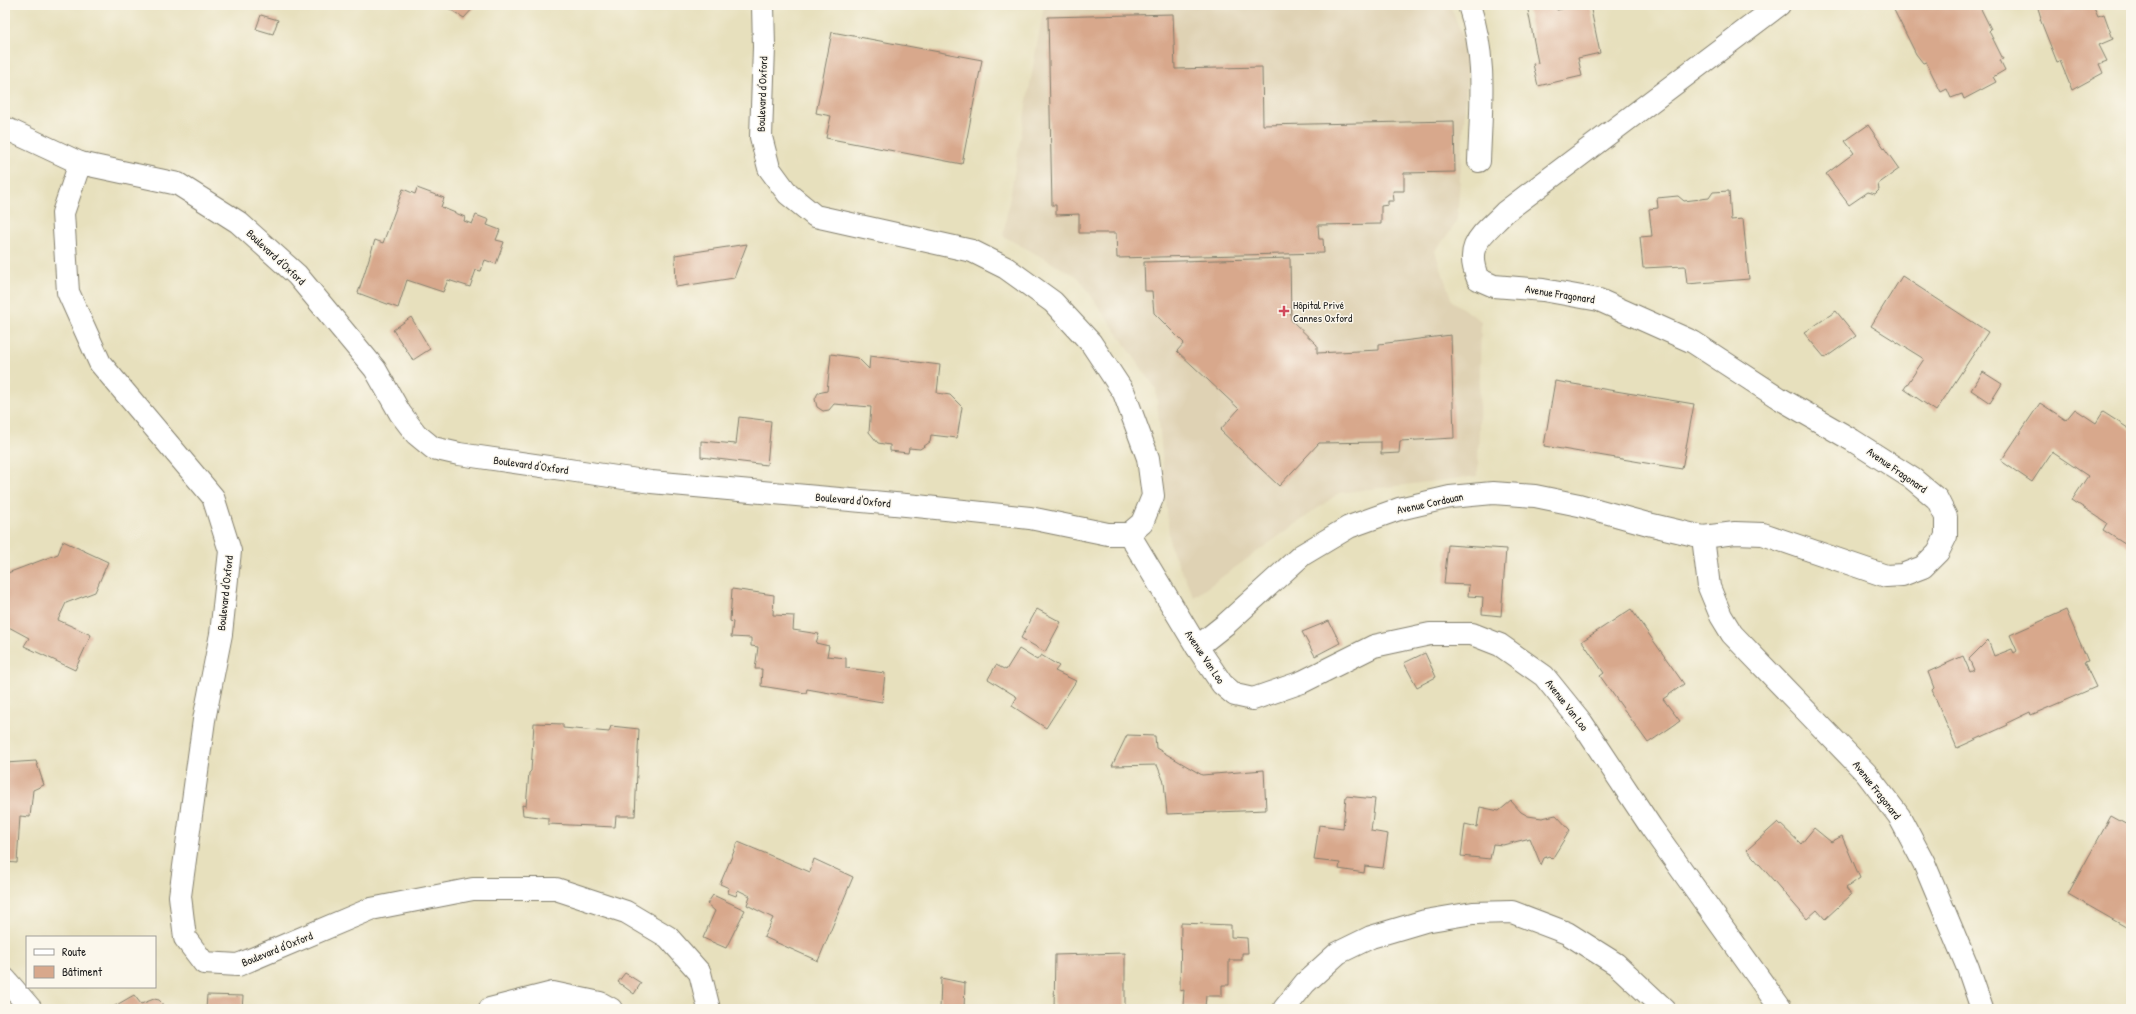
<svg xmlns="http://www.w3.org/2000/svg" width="2136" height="1014" font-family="'Patrick Hand',sans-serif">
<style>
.built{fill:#dfd2b4}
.building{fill:#d8a88c}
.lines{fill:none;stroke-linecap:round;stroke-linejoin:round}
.minor-casing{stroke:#827e6c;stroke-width:24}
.minor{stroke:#fff;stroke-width:22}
.poi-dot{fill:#d1495b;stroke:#fbf7ec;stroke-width:1.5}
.labels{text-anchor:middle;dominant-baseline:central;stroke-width:3;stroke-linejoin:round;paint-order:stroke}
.street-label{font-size:11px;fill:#1c1c1c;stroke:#fbf7ec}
.poi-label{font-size:11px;fill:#1c1c1c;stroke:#fbf7ec;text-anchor:start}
</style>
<rect width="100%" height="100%" fill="#fbf7ec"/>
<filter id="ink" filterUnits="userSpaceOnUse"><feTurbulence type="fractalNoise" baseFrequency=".025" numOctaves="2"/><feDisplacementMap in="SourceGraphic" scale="8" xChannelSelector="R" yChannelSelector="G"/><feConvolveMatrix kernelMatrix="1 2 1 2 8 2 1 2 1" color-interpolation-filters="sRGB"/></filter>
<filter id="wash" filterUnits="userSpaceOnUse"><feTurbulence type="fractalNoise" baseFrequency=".012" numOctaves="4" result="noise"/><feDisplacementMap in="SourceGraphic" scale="16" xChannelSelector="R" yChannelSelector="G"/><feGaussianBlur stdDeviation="0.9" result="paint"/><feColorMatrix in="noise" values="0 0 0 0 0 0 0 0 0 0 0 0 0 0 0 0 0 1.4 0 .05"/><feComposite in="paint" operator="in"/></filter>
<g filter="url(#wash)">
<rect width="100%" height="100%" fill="#e7e0bd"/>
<!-- built -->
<polygon class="built" points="1044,5 1450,5 1469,52 1457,222 1435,251 1452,301 1481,321 1478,476 1339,493 1194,597 1170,546 1156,389 1078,277 1003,236"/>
<g id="blocks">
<!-- building -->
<g class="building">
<polygon points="449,5 476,5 464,18 448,8"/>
<polygon points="1527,5 1556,5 1557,10 1578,5 1590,5 1600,53 1578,58 1582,76 1538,86 1533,64 1538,63"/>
<polygon points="1902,5 1979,5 1991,29 1989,31 2003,59 2000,60 2005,70 1993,77 1996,82 1964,99 1962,94 1951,98 1947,89 1941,92 1926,62 1923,63 1916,54 1894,10"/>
<polygon points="2037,5 2093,5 2098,16 2104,14 2113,39 2099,45 2107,61 2099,64 2103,73 2072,90 2060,61 2057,62 2040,19 2041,18"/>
<polygon points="1173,14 1175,69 1262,67 1263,125 1454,121 1455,172 1404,173 1404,191 1393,191 1394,201 1388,201 1388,205 1381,206 1381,224 1318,225 1319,239 1323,239 1324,253 1117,258 1116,233 1079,233 1079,214 1056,215 1056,205 1052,205 1048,17"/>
<polygon points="261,15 278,20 273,34 256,29"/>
<polygon points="832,32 982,60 962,164 826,138 831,116 816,113"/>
<polygon points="1868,125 1899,169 1878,184 1879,190 1875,194 1868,192 1849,205 1826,174 1854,153 1845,141"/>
<polygon points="417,188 444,198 441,207 465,217 464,221 472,224 476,215 489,220 487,225 500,230 496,240 504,242 496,264 485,260 481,271 476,270 470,287 448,280 443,292 407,280 398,308 358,293 375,240 383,243 403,189 415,194"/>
<polygon points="1729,191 1731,220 1743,219 1749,279 1687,284 1685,266 1643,268 1640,237 1652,236 1649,209 1658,208 1657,198 1678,196 1684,201 1709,198 1713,192"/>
<polygon points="747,244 734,278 676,287 675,255"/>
<polygon points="1290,258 1291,320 1317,345 1317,353 1379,350 1379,344 1451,335 1454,438 1400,441 1399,453 1381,454 1381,442 1319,443 1279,486 1220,430 1239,409 1177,351 1184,343 1154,313 1152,291 1145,291 1144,262"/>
<polygon points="1902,276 1988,332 1936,411 1904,389 1924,359 1871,326"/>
<polygon points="1836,311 1856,336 1825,358 1804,333"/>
<polygon points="411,317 430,349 413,360 393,330"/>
<polygon points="831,354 858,358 869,369 870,356 940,365 937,393 950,395 962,407 957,438 931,435 930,442 920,449 909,448 908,453 890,451 890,445 878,443 869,432 871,407 834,404 829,410 823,411 817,407 815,399 818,393 827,391"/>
<polygon points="1983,372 2002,384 1990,403 1971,390"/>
<polygon points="1555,381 1694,404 1682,469 1544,446"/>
<polygon points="2040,403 2066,420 2075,409 2096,423 2103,412 2131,430 2131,548 2103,530 2107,523 2072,500 2088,476 2052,452 2032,482 2001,461"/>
<polygon points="739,417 771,421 767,465 701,457 701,441 736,444"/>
<polygon points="63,541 108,562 95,592 66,603 58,620 91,635 75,670 24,646 29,638 5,625 5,574 58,554"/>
<polygon points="1448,545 1506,549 1501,616 1482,614 1483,597 1468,596 1469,585 1444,584"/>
<polygon points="732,589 774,595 773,615 794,616 793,630 819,634 816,643 829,646 827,656 846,658 846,668 885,673 882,702 807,689 806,693 761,686 762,669 755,669 758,647 751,646 751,638 731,637 733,622 730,621"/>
<polygon points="1037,609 1061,622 1045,652 1021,638"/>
<polygon points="1631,609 1684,684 1663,699 1680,721 1648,743 1600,676 1604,673 1582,641"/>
<polygon points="2066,610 2088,661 2084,662 2096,687 2031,715 2030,712 2007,723 2008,725 1957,748 1932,690 1934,688 1928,672 1963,656 1970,672 1974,670 1969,659 1988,640 1994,656 2012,649 2014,653 2017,651 2010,635"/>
<polygon points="1329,621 1340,643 1315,656 1302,632"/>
<polygon points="1019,649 1037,660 1041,655 1059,666 1055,671 1076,681 1046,728 1012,706 1017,697 988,679 996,665 1006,670"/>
<polygon points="1425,653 1436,677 1417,687 1404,663"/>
<polygon points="534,723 563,724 563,728 609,732 611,726 639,729 635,816 616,816 615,827 548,824 548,818 523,815 522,805 526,806 529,773 531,771"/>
<polygon points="1127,735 1155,736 1156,748 1202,775 1264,770 1266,810 1167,814 1164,782 1157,765 1112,766"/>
<polygon points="36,761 44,785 33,790 30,817 20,816 17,863 5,862 5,763"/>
<polygon points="1346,796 1375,799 1371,831 1388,834 1383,868 1365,866 1364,873 1339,869 1340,863 1314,860 1319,825 1343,828"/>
<polygon points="1511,801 1521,812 1528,816 1542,818 1556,815 1570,830 1552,859 1549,856 1544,858 1541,865 1530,838 1503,845 1493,844 1490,859 1461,856 1465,824 1477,827 1480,807 1499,811"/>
<polygon points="2111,816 2131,827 2131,930 2068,894"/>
<polygon points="1778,822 1801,844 1814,828 1831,842 1842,836 1860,878 1846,888 1851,895 1825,919 1817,910 1807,919 1747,850"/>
<polygon points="738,842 810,872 814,859 853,877 818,961 764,937 773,918 747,905 750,896 738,890 736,896 728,893 729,888 720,884"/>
<polygon points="713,895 745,910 726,948 703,938 715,911 707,904"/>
<polygon points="1181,923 1231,925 1231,937 1247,938 1248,953 1242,953 1242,960 1229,960 1229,985 1222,985 1222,996 1206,996 1205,1007 1183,1006 1184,990 1180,991"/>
<polygon points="1125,953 1125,1009 1054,1009 1055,955"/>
<polygon points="625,973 641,983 634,994 618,982"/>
<polygon points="941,978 965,983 964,1009 940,1009"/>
<polygon points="134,995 141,1004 154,999 159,1000 162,1003 162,1009 113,1009 113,1007"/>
<polygon points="207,995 243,996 242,1009 206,1009"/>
</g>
</g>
</g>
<g filter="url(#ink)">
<use href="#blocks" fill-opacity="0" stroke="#827e6c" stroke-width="1"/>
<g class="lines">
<!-- minor casing -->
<g class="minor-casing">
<g id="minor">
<path d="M 1469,5 C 1487,59 1481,105 1479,161"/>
<polyline points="5,128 80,163"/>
<polyline points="1129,534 1197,647 1222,684 1235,695 1253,699 1302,682 1374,646 1430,634 1472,634 1500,645 1544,676 1582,723 1651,827 1781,1009"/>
<polyline points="1703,537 1709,587 1721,616 1732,634 1866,773 1899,816 1924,863 1968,968 1982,1009"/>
<path d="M 1197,647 L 1226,624 L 1302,555 L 1349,527 L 1399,509 L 1450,497 L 1493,493 L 1535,496 L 1579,505 L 1648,524 L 1703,537 L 1735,533 L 1763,534 L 1886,576 L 1902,575 L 1923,567 L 1938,552 L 1946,536 L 1946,517 L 1937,499 L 1913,479 L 1852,440 L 1779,398 L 1693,342 L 1599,300 L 1543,290 L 1494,286 L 1478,279 C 1463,244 1483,235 1505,212 L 1779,5"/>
<polyline points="5,979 31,1009"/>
<polyline points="490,1009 553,993 600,1003 611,1009"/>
<polyline points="709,1009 700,973 668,937 626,912 556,889 473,889 371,909 238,965 204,963 185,938 180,896 204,720 221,634 230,551 213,497 100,363 68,292 63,213 80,163 178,184 238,222 297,275 375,369 400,413 416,434 433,448 459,454 651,482 917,506 1030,518 1108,534 1129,534 1142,523 1153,496 1148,458 1124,393 1091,343 1053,302 1006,268 972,251 815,216 788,194 769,168 761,137 764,47 763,5"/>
<polyline points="1284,1009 1305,983 1338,953 1371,937 1425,921 1473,913 1512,912 1567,933 1616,964 1664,1009"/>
</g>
</g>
<!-- minor -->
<use href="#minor" class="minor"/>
</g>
</g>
<!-- markers -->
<path class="poi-dot" d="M1282 305h4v4h4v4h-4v4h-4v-4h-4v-4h4z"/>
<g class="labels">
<!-- street labels -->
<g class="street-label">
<text transform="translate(762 94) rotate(-88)">Boulevard d'Oxford</text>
<text transform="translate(276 257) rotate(43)">Boulevard d'Oxford</text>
<text transform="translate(1560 294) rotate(9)">Avenue Fragonard</text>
<text transform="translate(531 465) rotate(8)">Boulevard d'Oxford</text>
<text transform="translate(1897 470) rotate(35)">Avenue Fragonard</text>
<text transform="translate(853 500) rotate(5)">Boulevard d'Oxford</text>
<text transform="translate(1430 503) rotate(-12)">Avenue Cordouan</text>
<text transform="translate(225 593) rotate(-84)">Boulevard d'Oxford</text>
<text transform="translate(1205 657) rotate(56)">Avenue Van Loo</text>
<text transform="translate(1567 705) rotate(52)">Avenue Van Loo</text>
<text transform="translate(1877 790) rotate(52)">Avenue Fragonard</text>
<text transform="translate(277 949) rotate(-22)">Boulevard d'Oxford</text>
</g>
<!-- poi labels -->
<g class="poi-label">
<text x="1293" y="305">Hôpital Privé<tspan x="1293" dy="13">Cannes Oxford</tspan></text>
</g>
</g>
<!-- margin -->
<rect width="2136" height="1014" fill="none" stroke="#fbf7ec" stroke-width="20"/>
<!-- legend -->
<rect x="26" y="936" width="130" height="52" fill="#fbf7ec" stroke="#a29f99"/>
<rect x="34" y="949" width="20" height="6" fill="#ffffff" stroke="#a29f99"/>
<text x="62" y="956" font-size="12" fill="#1c1c1c">Route</text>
<rect x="34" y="966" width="20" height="12" fill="#d8a88c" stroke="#a29f99"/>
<text x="62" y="976" font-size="12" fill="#1c1c1c">Bâtiment</text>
</svg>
